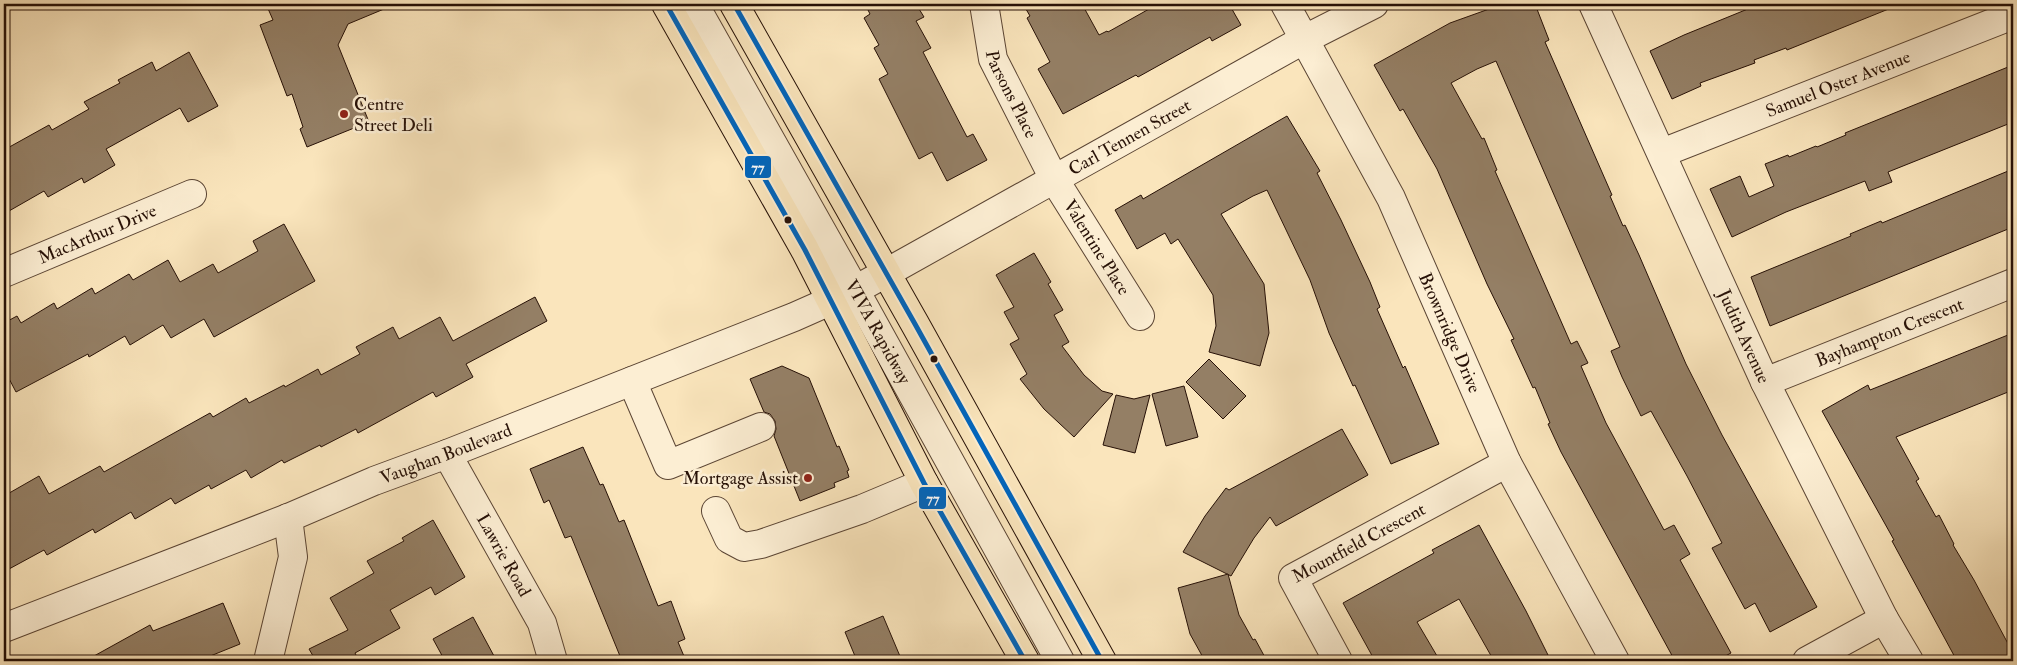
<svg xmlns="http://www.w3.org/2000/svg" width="2017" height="665" font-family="'IM FELL Double Pica',serif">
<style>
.building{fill:#947f65;stroke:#261006}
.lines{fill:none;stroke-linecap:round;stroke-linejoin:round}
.minor-casing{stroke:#5b4534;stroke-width:30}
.major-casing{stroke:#261006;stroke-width:30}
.minor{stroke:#fceed3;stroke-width:28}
.major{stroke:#fae5bc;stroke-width:28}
.bus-1-casing{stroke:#fceed3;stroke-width:9}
.bus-1{stroke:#0065bd;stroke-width:5}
.poi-dot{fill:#8f2418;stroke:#fceed3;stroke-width:2}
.bus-dot{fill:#261006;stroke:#fceed3;stroke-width:2}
.labels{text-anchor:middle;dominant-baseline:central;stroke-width:5;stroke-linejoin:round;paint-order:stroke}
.street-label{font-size:18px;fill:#261006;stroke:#fceed3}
.poi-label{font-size:18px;fill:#261006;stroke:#fceed3;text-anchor:start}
.line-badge{stroke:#fceed3;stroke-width:2}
.badge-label{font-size:14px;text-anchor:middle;font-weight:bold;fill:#fff}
</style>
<rect width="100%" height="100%" fill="#fae5bc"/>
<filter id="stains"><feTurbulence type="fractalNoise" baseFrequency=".004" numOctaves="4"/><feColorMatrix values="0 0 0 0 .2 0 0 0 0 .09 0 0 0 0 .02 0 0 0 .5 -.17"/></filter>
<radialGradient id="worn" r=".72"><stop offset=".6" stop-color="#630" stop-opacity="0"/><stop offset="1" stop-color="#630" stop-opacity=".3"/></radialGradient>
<!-- building -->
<g class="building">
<polygon points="266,4 396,4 348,24 338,45 369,122 307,147 300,129 303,127 292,94 287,96 260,25 273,20"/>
<polygon points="865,4 916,4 924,17 916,21 931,48 923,52 967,137 973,134 987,160 947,181 932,152 919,159 879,79 888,74 874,48 879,45 864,18 870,14"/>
<polygon points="1023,4 1082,4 1099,35 1107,31 1108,32 1158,4 1229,4 1241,25 1212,41 1210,37 1138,77 1136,75 1063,114 1038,69 1050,62 1027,18 1030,16"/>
<polygon points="1503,4 1535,4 1549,40 1545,42 1612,195 1610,196 1623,226 1625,225 1639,255 1686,364 1722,435 1817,607 1770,632 1755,603 1745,609 1712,548 1722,543 1687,476 1651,411 1641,416 1622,377 1611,351 1620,347 1496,61 1477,69 1451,83 1482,139 1484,138 1497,170 1495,171 1571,344 1577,341 1588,363 1581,366 1606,423 1664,530 1674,525 1690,554 1680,560 1731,653 1716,661 1675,661 1561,452 1548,424 1550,423 1535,387 1533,388 1511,340 1514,339 1487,284 1437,169 1403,109 1400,111 1374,65 1450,23"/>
<polygon points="1760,4 1901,4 1787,50 1786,48 1754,60 1755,63 1700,83 1701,86 1672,99 1650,51 1684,35"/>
<polygon points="189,52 218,106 188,122 180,108 106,149 115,165 84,183 82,178 48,197 44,191 9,211 4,202 4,150 49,125 52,130 89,109 84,102 120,83 118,80 152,62 156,71"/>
<polygon points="2013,65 2013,122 1888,172 1892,182 1869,191 1865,181 1786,212 1732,237 1710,189 1740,176 1749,197 1774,186 1765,164 1788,155 1789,157 1816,146 1817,147 1846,135 1845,133"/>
<polygon points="1287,116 1320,171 1317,173 1341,220 1370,282 1380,307 1377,309 1403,368 1405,366 1439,444 1391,464 1355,385 1353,386 1329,333 1310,280 1267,190 1253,196 1221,214 1264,284 1269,333 1260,366 1209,352 1216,326 1213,295 1178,239 1171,244 1165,233 1137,249 1115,210 1141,195 1143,199"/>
<polygon points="2013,169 2013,227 1770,326 1751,277 1851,236 1850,234 1881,221 1882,223"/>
<polygon points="284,224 315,281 214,337 204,319 171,338 163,325 130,345 125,336 89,357 88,354 16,392 4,369 4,323 17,316 21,323 54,303 57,309 92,288 95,294 129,274 133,280 168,260 180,282 213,264 218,273 258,251 253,241"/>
<polygon points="1034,253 1051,282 1048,284 1063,310 1054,315 1069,342 1062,346 1084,375 1102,391 1113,394 1074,437 1044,409 1020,379 1027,374 1010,344 1019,339 1004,312 1014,307 996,275"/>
<polygon points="535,297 547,321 466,364 473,377 436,397 433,392 358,433 356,429 321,447 320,445 284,463 282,460 251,478 246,470 211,489 209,485 175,504 171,498 135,519 131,512 95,533 93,529 47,555 44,550 9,569 4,558 4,496 39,476 49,494 100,466 104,472 210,413 213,417 246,398 249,403 284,385 285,387 318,369 321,375 360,354 356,347 393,327 399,339 440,317 453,341"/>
<polygon points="2013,333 2013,390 1896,437 1919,479 1916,481 1936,517 1939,515 1954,544 1953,545 1974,580 2013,653 2013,661 1957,661 1892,541 1894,540 1822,411 1868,385 1870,390"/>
<polygon points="1209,359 1246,396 1223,419 1186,382"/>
<polygon points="782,366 809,378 837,447 839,446 849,470 847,471 849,477 834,483 835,487 800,501 774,436 776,429 775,421 770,414 764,412 750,379"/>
<polygon points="1184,386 1198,437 1166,446 1152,394"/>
<polygon points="1116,395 1134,399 1150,395 1135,453 1103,445"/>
<polygon points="1342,429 1368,475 1276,526 1270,517 1254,538 1231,576 1183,552 1205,516 1226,488 1229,490"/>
<polygon points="583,447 600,485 603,484 619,522 624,520 658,606 671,601 685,639 678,642 686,661 622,661 571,536 565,538 549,500 544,503 530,469"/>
<polygon points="433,520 465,577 435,595 431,587 390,610 400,628 355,653 359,661 316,661 309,649 348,630 330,598 374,573 367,561 404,541 402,538"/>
<polygon points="1479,525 1526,611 1551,661 1494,661 1459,599 1417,622 1440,661 1375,661 1343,603 1434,553 1432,550"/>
<polygon points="1228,574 1239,615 1253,640 1255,639 1267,661 1205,661 1190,634 1178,588"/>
<polygon points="223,603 240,644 198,661 85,661 150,625 153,631"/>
<polygon points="883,616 902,661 857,661 845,632"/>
<polygon points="473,617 494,656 484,661 445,661 433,639"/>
</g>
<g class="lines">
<!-- minor casing -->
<g class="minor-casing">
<g id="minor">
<path id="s1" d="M 694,4 L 855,290 L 1060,661"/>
<path id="s2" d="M 984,4 L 993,59 L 1054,179 L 1140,316"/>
<path id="s3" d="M 1285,4 L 1391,198 L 1507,463 L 1615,661"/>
<path id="s4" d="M 1593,4 L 1765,382 L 1884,619 L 1909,661"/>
<path id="s5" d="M 1662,153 L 2013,15"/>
<path id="s6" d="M 4,273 L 192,194"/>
<polyline points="632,381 668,465 761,427"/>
<path id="s7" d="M 1765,382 L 2013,283"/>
<path id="s8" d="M 447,454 L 542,623 L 553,661"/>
<polyline points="716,511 729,539 744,547 761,544 862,509 924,483"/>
<path id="s9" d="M 4,628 L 288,518 L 374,481 L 447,454 L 794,317 L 855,290 L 895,268 L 1305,39 L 1374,4"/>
<polyline points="268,661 293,557 288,518"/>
<path id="s10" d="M 1338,661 L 1293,578 L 1507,463"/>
<polyline points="1807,661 1884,619"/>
</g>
</g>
<!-- major casing -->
<g class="major-casing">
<g id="major">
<polyline points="666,4 805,250 924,483 1025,661"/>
<polyline points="734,4 915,324 1102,661"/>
</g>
</g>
<!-- minor -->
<use href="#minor" class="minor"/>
<!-- major -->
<use href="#major" class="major"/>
<!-- bus-1 casing -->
<g class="bus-1-casing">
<g id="bus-1">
<polyline points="666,4 805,250 924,483 1025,661"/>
<polyline points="734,4 915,324 1102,661"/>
</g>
</g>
<!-- bus-1 -->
<use href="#bus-1" class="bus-1"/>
</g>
<!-- markers -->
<g class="poi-dot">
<circle cx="344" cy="114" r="5"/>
<circle cx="808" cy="478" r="5"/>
</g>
<g class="bus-dot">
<circle cx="788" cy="220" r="4.5"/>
<circle cx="934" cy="359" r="4.5"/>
</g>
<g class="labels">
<!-- street labels -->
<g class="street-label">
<text stroke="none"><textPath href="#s5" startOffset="189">Samuel Oster Avenue</textPath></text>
<text stroke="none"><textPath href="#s2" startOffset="95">Parsons Place</textPath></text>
<text stroke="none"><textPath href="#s9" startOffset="1230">Carl Tennen Street</textPath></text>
<text stroke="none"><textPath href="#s6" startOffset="101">MacArthur Drive</textPath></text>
<text stroke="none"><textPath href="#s2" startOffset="271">Valentine Place</textPath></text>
<text stroke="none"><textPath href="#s1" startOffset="376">VIVA Rapidway</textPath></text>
<text stroke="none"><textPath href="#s3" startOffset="368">Brownridge Drive</textPath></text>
<text stroke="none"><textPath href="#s7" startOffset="134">Bayhampton Crescent</textPath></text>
<text stroke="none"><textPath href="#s4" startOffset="365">Judith Avenue</textPath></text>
<text stroke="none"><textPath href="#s9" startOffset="475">Vaughan Boulevard</textPath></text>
<text stroke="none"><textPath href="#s10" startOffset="169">Mountfield Crescent</textPath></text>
<text stroke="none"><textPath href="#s8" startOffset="116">Lawrie Road</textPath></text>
</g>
<!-- poi labels -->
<g class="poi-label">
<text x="354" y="104">Centre<tspan x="354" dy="21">Street Deli</tspan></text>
<text x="798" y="478" text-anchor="end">Mortgage Assist</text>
</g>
</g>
<g class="line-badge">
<rect x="744" y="155" width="28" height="24" rx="5" fill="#0065bd"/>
<rect x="918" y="486" width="29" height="24" rx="5" fill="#0065bd"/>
</g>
<g class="badge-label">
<text x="758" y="172">77</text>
<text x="933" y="503">77</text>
</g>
<!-- margin -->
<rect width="2017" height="665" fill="none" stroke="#fae5bc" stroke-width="20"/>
<rect x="5" y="5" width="2007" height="655" fill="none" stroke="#261006" stroke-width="2.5"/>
<rect x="10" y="10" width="1997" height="645" fill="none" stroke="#261006"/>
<rect width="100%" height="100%" filter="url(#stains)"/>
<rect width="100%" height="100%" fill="url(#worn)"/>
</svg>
